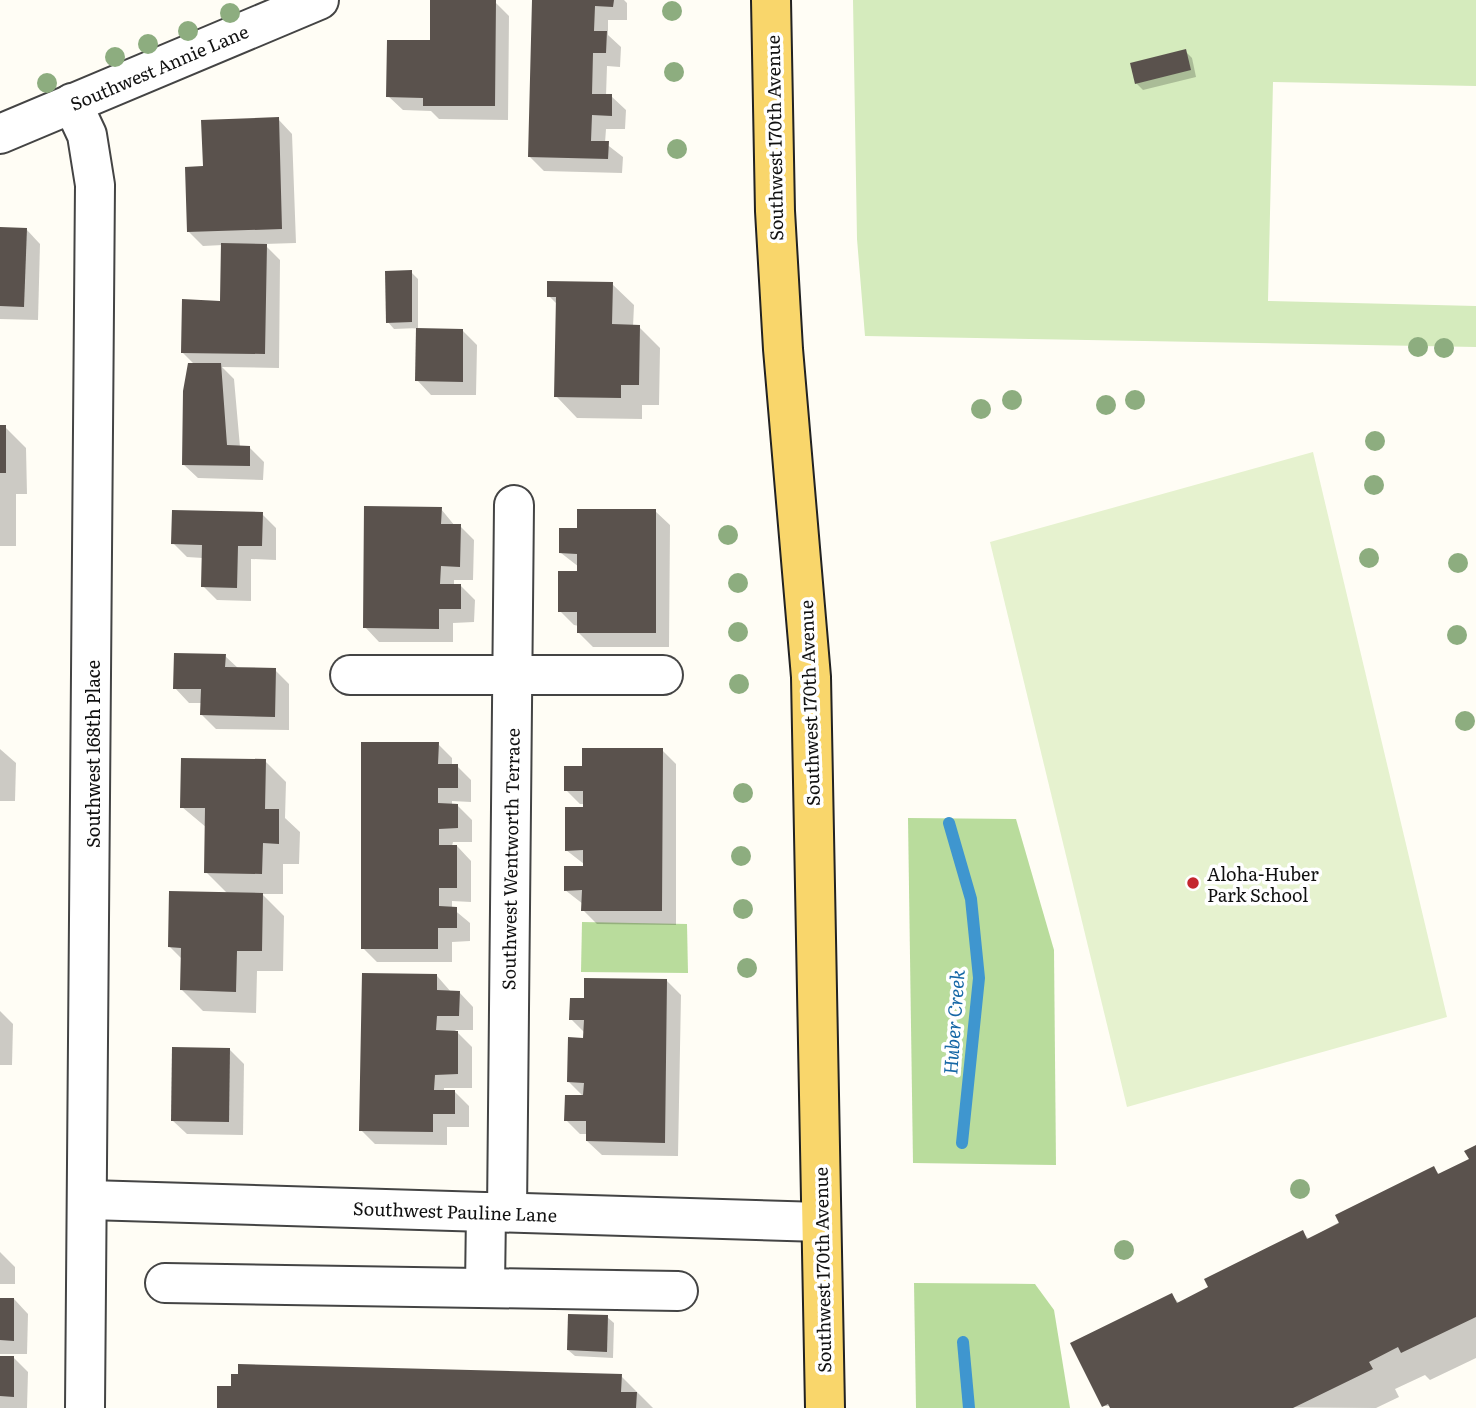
<svg xmlns="http://www.w3.org/2000/svg" width="1476" height="1408" font-family="Literata,serif">
<style>
.green{fill:#d5ebbd}
.forest{fill:#b9dc9c}
.pitch{fill:#e6f2cf}
.shadow{fill:#0003}
.lines{fill:none;stroke-linecap:round;stroke-linejoin:round}
.stream{stroke:#3f96cf;stroke-width:12}
.building{fill:#5a524d}
.minor-casing{stroke:#444;stroke-width:42}
.major-casing{stroke:#222;stroke-width:42}
.minor{stroke:#fff;stroke-width:38}
.major{stroke:#f9d66b;stroke-width:38}
.tree{fill:#8dad7f}
.poi-dot{fill:#c4262e;stroke:#fff;stroke-width:2.5}
.labels{text-anchor:middle;dominant-baseline:central;stroke-width:7;stroke-linejoin:round;paint-order:stroke}
.street-label{font-size:18px;fill:#111;stroke:#fff}
.poi-label{font-size:18px;fill:#111;stroke:#fff;text-anchor:start}
.water-label{font-size:19px;font-style:italic;fill:#1768a6;stroke:#fff}
</style>
<rect width="100%" height="100%" fill="#fffdf5"/>
<!-- green -->
<polygon class="green" points="853,0 1476,0 1476,86 1273,82 1268,301 1476,306 1476,347 865,336 857,239"/>
<!-- forest -->
<g class="forest">
<polygon points="908,818 1016,819 1054,950 1056,1165 913,1163"/>
<polygon points="582,922 687,924 688,973 581,972"/>
<polygon points="914,1283 1035,1284 1054,1310 1070,1408 916,1408"/>
</g>
<!-- pitch -->
<polygon class="pitch" points="1313,452 1447,1017 1127,1107 990,542"/>
<!-- shadow -->
<g class="shadow">
<polygon points="534,0 624,0 627,3 627,20 608,20 608,35 621,47 620,67 607,66 606,96 611,96 626,110 625,129 606,129 605,143 623,157 622,173 544,171 530,157"/>
<polygon points="495,2 509,16 508,120 439,119 431,111 403,110 388,96 431,42"/>
<polygon points="1185,51 1192,58 1196,77 1143,90 1136,83"/>
<polygon points="278,119 292,134 296,243 264,244 280,260 279,368 222,367 234,379 240,447 249,447 264,462 263,480 198,478 183,464 195,365 182,352 222,302 223,245 203,246 189,232 204,168"/>
<polygon points="0,229 26,229 40,244 38,320 0,319"/>
<polygon points="411,272 418,279 418,330 463,331 477,345 476,395 431,395 417,380 418,328 394,329 388,322"/>
<polygon points="612,284 634,305 633,327 639,327 660,348 659,405 642,405 642,419 577,418 556,396 558,305 549,296"/>
<polygon points="0,427 5,427 26,448 27,494 16,494 16,546 0,546"/>
<polygon points="441,509 455,526 460,526 474,540 473,580 454,580 454,585 460,585 475,600 474,622 453,623 453,642 379,642 365,627"/>
<polygon points="655,511 670,525 669,647 593,647 579,633 579,626 574,625 560,611 579,567 561,553 578,530"/>
<polygon points="262,514 276,528 276,560 251,559 251,601 217,600 203,586 203,558 187,557 173,543"/>
<polygon points="225,656 239,669 275,670 289,684 289,730 216,729 202,715 202,703 189,703 175,688"/>
<polygon points="438,744 452,758 452,766 457,766 471,780 471,802 452,801 452,805 457,805 472,820 472,842 453,842 452,846 457,846 471,861 471,902 452,901 452,908 470,923 470,941 452,942 452,962 377,962 363,948"/>
<polygon points="0,749 16,763 15,801 0,801"/>
<polygon points="662,750 676,764 676,925 597,924 583,910 583,904 565,890 584,868 584,864 566,850 584,804 580,804 566,790 584,768"/>
<polygon points="265,761 286,782 285,818 300,832 299,864 283,864 283,894 262,894 284,916 283,971 257,971 256,1013 203,1011 182,990 182,959 170,947 228,894 206,872 207,828 182,807"/>
<polygon points="437,976 451,992 459,992 473,1007 473,1030 455,1030 472,1047 472,1088 444,1088 444,1092 455,1092 469,1106 469,1127 447,1127 447,1145 375,1144 361,1130"/>
<polygon points="667,981 681,995 678,1156 602,1155 587,1141 587,1134 580,1134 566,1120 584,1097 569,1082 585,1040 585,1033 571,1019 585,1000"/>
<polygon points="0,1011 13,1024 12,1065 0,1065"/>
<polygon points="230,1050 244,1064 243,1135 187,1134 172,1120"/>
<polygon points="1476,1147 1476,1358 1430,1380 1425,1375 1395,1389 1399,1397 1376,1408 1103,1406 1172,1296 1180,1304 1302,1232 1309,1239 1434,1169 1440,1175 1471,1160"/>
<polygon points="0,1252 15,1267 15,1284 0,1284 0,1299"/>
<polygon points="0,1299 14,1299 28,1314 27,1354 0,1354"/>
<polygon points="607,1317 614,1323 613,1358 575,1356 568,1350"/>
<polygon points="0,1358 14,1358 28,1372 27,1408 0,1408"/>
<polygon points="621,1376 653,1408 219,1408"/>
</g>
<g class="lines">
<!-- stream -->
<g class="stream">
<polyline points="949,823 971,899 979,978 962,1143"/>
<polyline points="963,1342 969,1408"/>
</g>
</g>
<!-- building -->
<g class="building">
<polygon points="430,0 496,0 495,106 423,106 423,98 386,97 387,40 430,40"/>
<polygon points="532,0 614,0 613,7 595,6 594,31 607,31 606,53 593,53 592,94 612,94 612,116 592,115 591,141 609,141 608,159 528,157"/>
<polygon points="1186,49 1191,70 1135,84 1130,63"/>
<polygon points="279,117 282,229 187,232 185,167 203,166 201,120"/>
<polygon points="0,227 27,228 24,307 0,306"/>
<polygon points="221,243 267,244 265,354 181,353 182,299 220,301"/>
<polygon points="412,270 412,322 386,323 385,271"/>
<polygon points="547,281 613,282 612,324 640,325 639,385 621,385 621,398 554,397 556,297 547,297"/>
<polygon points="416,328 463,329 463,382 415,381"/>
<polygon points="188,363 221,363 227,445 250,446 250,466 182,465 183,391"/>
<rect x="0" y="425" width="6" height="48"/>
<polygon points="364,506 442,507 441,524 461,524 460,567 441,566 440,584 461,584 461,609 439,609 439,629 363,628"/>
<polygon points="577,509 656,509 656,633 577,633 577,612 558,612 558,571 577,571 577,554 559,553 559,528 577,528"/>
<polygon points="172,510 263,512 262,546 238,546 237,588 201,587 202,545 171,544"/>
<polygon points="174,653 226,654 225,667 276,668 275,717 200,715 201,689 173,689"/>
<polygon points="361,742 439,742 438,764 458,764 458,788 438,788 438,803 458,804 458,828 439,829 439,845 457,845 457,888 439,888 439,906 457,907 457,928 438,928 438,949 361,949"/>
<polygon points="582,748 663,748 662,911 581,911 582,890 564,891 564,866 583,866 583,850 565,851 565,807 583,807 583,791 564,791 564,766 582,766"/>
<polygon points="181,758 266,759 265,809 279,809 279,844 263,843 262,874 204,873 205,808 180,808"/>
<polygon points="169,891 263,893 262,951 237,951 236,992 180,990 181,948 168,947"/>
<polygon points="362,973 437,974 437,990 460,991 459,1016 437,1016 436,1030 458,1031 458,1074 435,1075 434,1090 455,1090 455,1114 433,1114 433,1132 359,1131"/>
<polygon points="584,978 667,979 665,1143 586,1141 586,1121 564,1121 565,1095 583,1095 584,1083 567,1082 568,1037 583,1038 584,1020 569,1020 570,998 584,998"/>
<polygon points="172,1047 230,1048 229,1122 171,1121"/>
<polygon points="1476,1145 1476,1317 1401,1353 1398,1347 1369,1362 1373,1369 1293,1408 1110,1408 1108,1404 1102,1407 1070,1343 1172,1293 1177,1303 1208,1287 1204,1279 1303,1230 1307,1239 1339,1223 1335,1215 1434,1166 1438,1174 1469,1159 1464,1151"/>
<polygon points="0,1298 14,1298 14,1341 0,1340"/>
<polygon points="568,1314 608,1315 607,1352 567,1350"/>
<polygon points="0,1356 14,1356 14,1397 0,1396"/>
<polygon points="238,1364 622,1374 621,1392 637,1392 636,1408 217,1408 217,1386 231,1386 231,1374 238,1374"/>
</g>
<g class="lines">
<!-- minor casing -->
<g class="minor-casing">
<g id="minor">
<polyline points="72,103 87,135 95,185 85,1408"/>
<polyline points="0,134 319,0"/>
<polyline points="350,675 663,675"/>
<polyline points="89,1200 821,1222"/>
<polyline points="507,1212 514,505"/>
<polyline points="165,1283 678,1291"/>
<polyline points="485,1288 486,1212"/>
</g>
</g>
<!-- major casing -->
<g class="major-casing">
<polyline id="major" points="771,0 775,211 783,349 811,677 825,1408"/>
</g>
<!-- minor -->
<use href="#minor" class="minor"/>
<!-- major -->
<use href="#major" class="major"/>
</g>
<!-- trees -->
<g class="tree">
<circle cx="672" cy="11" r="10"/>
<circle cx="230" cy="13" r="10"/>
<circle cx="188" cy="31" r="10"/>
<circle cx="148" cy="44" r="10"/>
<circle cx="115" cy="57" r="10"/>
<circle cx="674" cy="72" r="10"/>
<circle cx="47" cy="83" r="10"/>
<circle cx="677" cy="149" r="10"/>
<circle cx="1418" cy="347" r="10"/>
<circle cx="1444" cy="348" r="10"/>
<circle cx="1012" cy="400" r="10"/>
<circle cx="1135" cy="400" r="10"/>
<circle cx="1106" cy="405" r="10"/>
<circle cx="981" cy="409" r="10"/>
<circle cx="1375" cy="441" r="10"/>
<circle cx="1374" cy="485" r="10"/>
<circle cx="728" cy="535" r="10"/>
<circle cx="1369" cy="558" r="10"/>
<circle cx="1458" cy="563" r="10"/>
<circle cx="738" cy="583" r="10"/>
<circle cx="738" cy="632" r="10"/>
<circle cx="1457" cy="635" r="10"/>
<circle cx="739" cy="684" r="10"/>
<circle cx="1465" cy="721" r="10"/>
<circle cx="743" cy="793" r="10"/>
<circle cx="741" cy="856" r="10"/>
<circle cx="743" cy="909" r="10"/>
<circle cx="747" cy="968" r="10"/>
<circle cx="1300" cy="1189" r="10"/>
<circle cx="1124" cy="1250" r="10"/>
</g>
<!-- markers -->
<circle class="poi-dot" cx="1193" cy="883" r="7"/>
<g class="labels">
<!-- street labels -->
<g class="street-label">
<text transform="translate(159 67) rotate(-23)">Southwest Annie Lane</text>
<text transform="translate(774 138) rotate(-91)">Southwest 170th Avenue</text>
<text transform="translate(809 703) rotate(-92)">Southwest 170th Avenue</text>
<text transform="translate(92 754) rotate(-90)">Southwest 168th Place</text>
<text transform="translate(510 859) rotate(-89)">Southwest Wentworth Terrace</text>
<text transform="translate(455 1211) rotate(2)">Southwest Pauline Lane</text>
<text transform="translate(822 1270) rotate(-91)">Southwest 170th Avenue</text>
</g>
<!-- poi labels -->
<g class="poi-label">
<text x="1207" y="873">Aloha-Huber<tspan x="1207" dy="21">Park School</tspan></text>
</g>
<!-- water labels -->
<g class="water-label">
<text transform="translate(953 1022) rotate(-86)">Huber Creek</text>
</g>
</g>
</svg>
